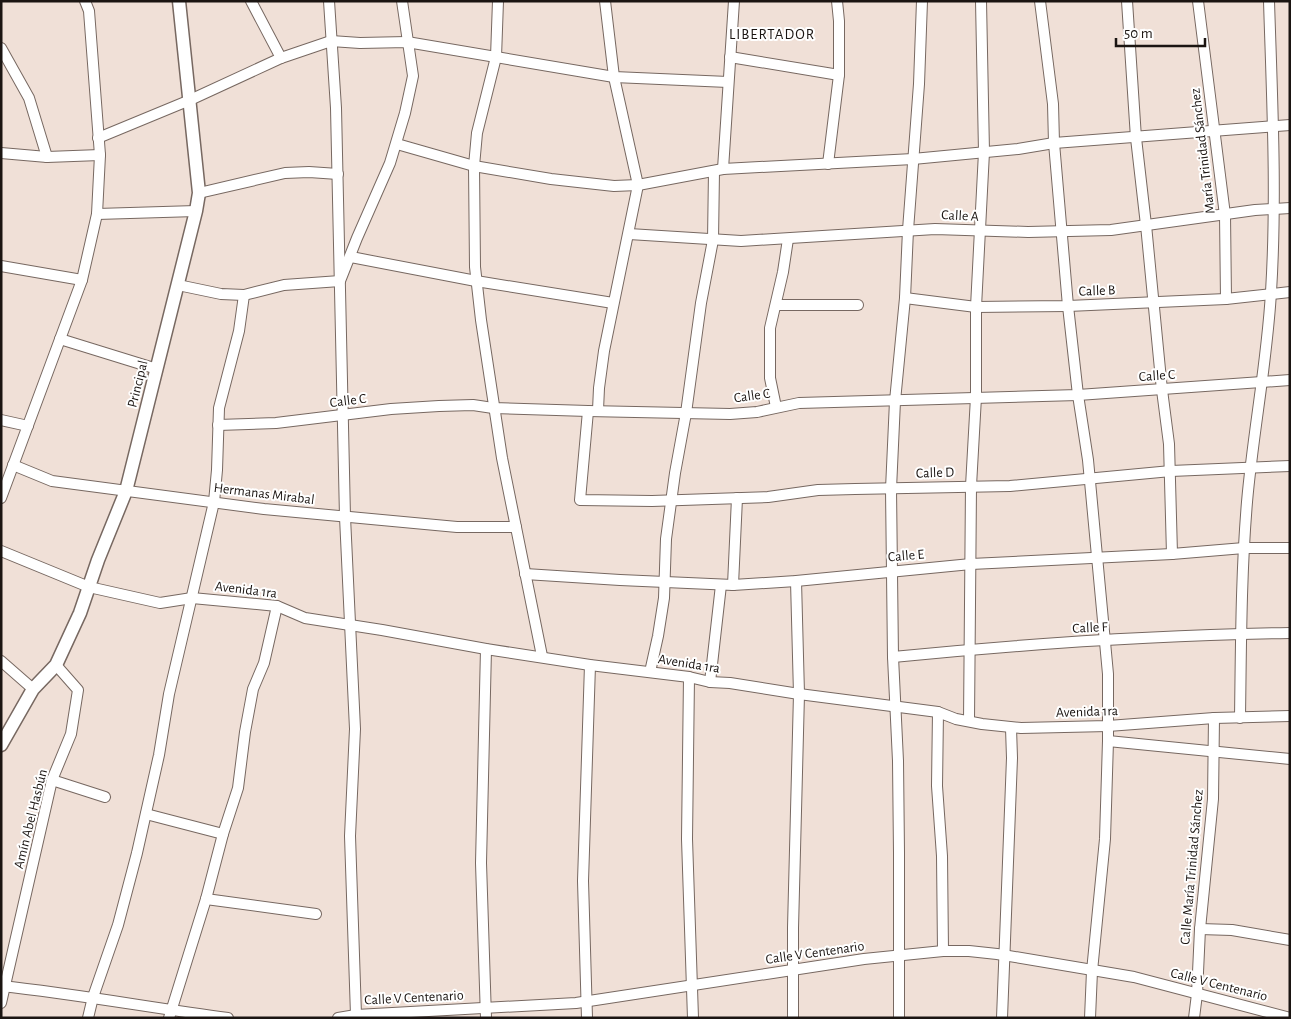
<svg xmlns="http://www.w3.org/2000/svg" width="1291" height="1019" font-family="'Alegreya Sans',sans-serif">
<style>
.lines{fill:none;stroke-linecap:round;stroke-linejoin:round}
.minor-casing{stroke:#776861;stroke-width:12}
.tertiary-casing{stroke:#776861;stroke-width:15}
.minor{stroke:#fff;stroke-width:10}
.tertiary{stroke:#fff;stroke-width:12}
.labels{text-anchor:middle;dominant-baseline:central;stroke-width:4;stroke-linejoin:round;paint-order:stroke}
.street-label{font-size:14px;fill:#1b1512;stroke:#fff}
.neighbourhood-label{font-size:15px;letter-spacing:1px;fill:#1b1512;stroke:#fff}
</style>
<rect width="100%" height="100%" fill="#f0e0d7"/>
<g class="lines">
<!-- minor casing -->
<g class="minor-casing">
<g id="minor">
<polyline points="251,1 281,58"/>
<polyline points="329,1 336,108 345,517 355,729 350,836 356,1015"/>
<polyline points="498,1 496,57 477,133 474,166 475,267 481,320 502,458 542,656"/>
<polyline points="1040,1 1053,104 1054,143 1068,306 1078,395 1088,460 1108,674 1108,741 1105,839 1092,971 1090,1018"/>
<polyline points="1127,1 1136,138 1146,225 1162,390 1169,444 1172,554"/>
<polyline points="1198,1 1225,215 1226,299"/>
<polyline points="1,48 29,98 47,157"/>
<polyline points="730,57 839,75"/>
<polyline points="98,138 190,100 281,58 331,41 360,43 407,42 614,77 728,82"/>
<polyline points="397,144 474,166 551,179 614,186 638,185 723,169 913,159 1018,149 1054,143 1290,125"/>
<polyline points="1,153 47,157 100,155"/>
<polyline points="828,164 839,75 839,21 837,1"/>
<polyline points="723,169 734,1"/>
<polyline points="199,193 285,173 309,172 338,174"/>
<polyline points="97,214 196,211"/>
<polyline points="629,234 741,241 935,229 1028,232 1111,230 1255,210 1290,208"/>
<polyline points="351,257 476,281 613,303"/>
<polyline points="1,266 82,280"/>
<polyline points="178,285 221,294 244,295 284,285 340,281 357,238 390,163 405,113 413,76 402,1"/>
<polyline points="905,298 976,307 1068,306 1226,299 1290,292"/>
<polyline points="776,305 858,305"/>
<polyline points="60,339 157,369"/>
<polyline points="776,407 770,378 770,328 783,272 788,239"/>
<polyline points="598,410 599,388 604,351 638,185 614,77 605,1"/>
<polyline points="588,411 580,500 652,501 768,497 818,490 855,489 1010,486 1171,471 1290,466"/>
<polyline points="1,420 28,426"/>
<polyline points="218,425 276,423 391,409 439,406 473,405 493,408 588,411 730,414 757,412 799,403 1078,395 1290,380"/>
<polyline points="13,465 52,481 264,509 457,527 516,527"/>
<polyline points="1,498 82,280 97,214 100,155 89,11 85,1"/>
<polyline points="1,551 89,587 160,603 192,598 277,606 305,618 382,630 486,649 590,665 689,677 710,682 730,683 799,694 938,712 956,719 982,724 1021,728 1108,726 1214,718 1290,716"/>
<polyline points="525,574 620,580 733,585 796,581 971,564 1172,554 1244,548 1290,548"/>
<polyline points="733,585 737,498"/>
<polyline points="486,649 481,863 486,1018"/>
<path d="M 893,657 C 1024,644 1157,635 1290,633"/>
<polyline points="1,661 33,689"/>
<polyline points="650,672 658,636 664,598 666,539 675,473 686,413 701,303 713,240 714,171"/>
<polyline points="689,677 687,839 693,1018"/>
<polyline points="710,682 721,585"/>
<polyline points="938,712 937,786 942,856 943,951"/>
<path d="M 1240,718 C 1241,646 1241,574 1247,502 C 1253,432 1267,363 1271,292 C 1277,195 1272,98 1269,1"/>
<polyline points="969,721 971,486 976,397 976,307 984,152 981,1"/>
<polyline points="1108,741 1290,759"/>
<polyline points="52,780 105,797"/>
<polyline points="146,814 223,834"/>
<polyline points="206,899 316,914"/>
<polyline points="1200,929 1232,930 1290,940"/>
<path d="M 1,986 C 77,994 152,1008 228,1018"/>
<polyline points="1,1003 52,780 71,734 78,690 56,665"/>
<polyline points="88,1018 93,997 118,925 137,853 159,755 169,694 214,502 217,470 219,408 239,331 244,295"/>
<polyline points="169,1018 206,899 223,834 238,788 245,732 253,689 264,663 277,606"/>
<polyline points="338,1018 356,1015 576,1003 864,959 943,951 969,951 997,954 1134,977 1290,1018"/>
<polyline points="587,1018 583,881 590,665"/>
<polyline points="793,1018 793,928 799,694 796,581"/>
<polyline points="899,1018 899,852 898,761 893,657 891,489 895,401 905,298 908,230 919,84 922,1"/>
<polyline points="1002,1018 1012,758 1011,728"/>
<polyline points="1194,1018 1197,994 1200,929 1213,799 1214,718"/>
</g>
</g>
<!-- tertiary casing -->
<g class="tertiary-casing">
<polyline id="tertiary" points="1,745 33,689 56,665 80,613 98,560 126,491 196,211 199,193 179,1"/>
</g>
<!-- minor -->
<use href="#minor" class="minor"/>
<!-- tertiary -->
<use href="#tertiary" class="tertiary"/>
</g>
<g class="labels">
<!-- street labels -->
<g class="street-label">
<text transform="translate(1203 151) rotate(-97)">María Trinidad Sánchez</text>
<text transform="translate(960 216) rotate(3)">Calle A</text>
<text transform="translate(1097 291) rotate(-2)">Calle B</text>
<text transform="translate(1157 376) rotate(-4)">Calle C</text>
<text transform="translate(138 384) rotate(-76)">Principal</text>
<text transform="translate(752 396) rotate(-8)">Calle C</text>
<text transform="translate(348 401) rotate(-7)">Calle C</text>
<text transform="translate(935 473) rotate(-2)">Calle D</text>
<text transform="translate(264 494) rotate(7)">Hermanas Mirabal</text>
<text transform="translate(906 556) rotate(-5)">Calle E</text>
<text transform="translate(246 590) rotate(7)">Avenida 1ra</text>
<text transform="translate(1090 628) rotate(-3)">Calle F</text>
<text transform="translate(689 664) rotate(9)">Avenida 1ra</text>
<text transform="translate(1087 712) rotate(-2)">Avenida 1ra</text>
<text transform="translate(31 819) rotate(-76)">Amín Abel Hasbún</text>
<text transform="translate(1192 867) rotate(-85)">Calle María Trinidad Sánchez</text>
<text transform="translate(815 953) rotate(-8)">Calle V Centenario</text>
<text transform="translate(1219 985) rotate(14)">Calle V Centenario</text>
<text transform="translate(414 998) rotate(-3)">Calle V Centenario</text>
</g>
<!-- neighbourhood labels -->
<g class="neighbourhood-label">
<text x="772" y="34">LIBERTADOR</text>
</g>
</g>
<!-- border -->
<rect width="1291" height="1019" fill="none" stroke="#1b1512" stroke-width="5"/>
<!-- scale -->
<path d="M1116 38v8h89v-8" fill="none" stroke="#1b1512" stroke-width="2.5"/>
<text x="1124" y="38" font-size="15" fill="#1b1512" stroke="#ffffff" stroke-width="4" paint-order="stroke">50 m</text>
</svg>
